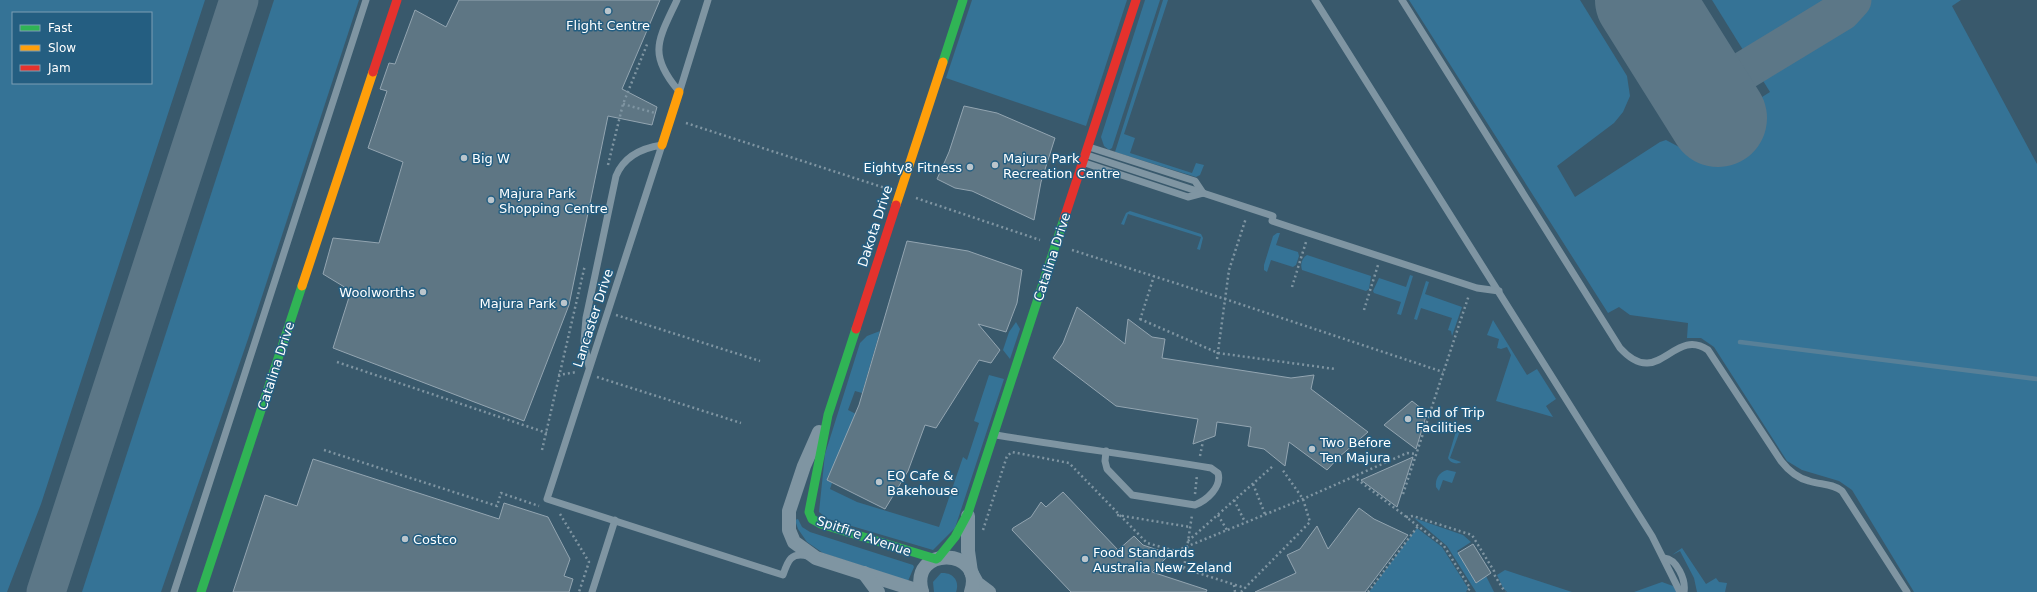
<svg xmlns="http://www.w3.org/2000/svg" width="2037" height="592" font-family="'DejaVu Sans',sans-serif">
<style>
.green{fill:#357396;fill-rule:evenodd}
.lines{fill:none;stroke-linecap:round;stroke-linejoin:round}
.stream{stroke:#588098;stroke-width:4.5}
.taxiway{stroke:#5c7787;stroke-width:39}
.runway{stroke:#5c7787;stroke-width:98}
.building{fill:#5e7684;stroke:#93a5b1}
.path{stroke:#7f95a2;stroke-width:2.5;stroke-dasharray:2 3;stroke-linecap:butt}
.lane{stroke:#7f95a2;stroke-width:7}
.street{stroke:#7f95a2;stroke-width:14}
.fast{stroke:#30b455;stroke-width:9}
.slow{stroke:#ff9f0a;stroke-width:9}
.jam{stroke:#e5322d;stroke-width:9}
.poi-dot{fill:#bac5cc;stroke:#245e81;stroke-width:1.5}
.labels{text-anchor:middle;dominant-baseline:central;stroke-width:3;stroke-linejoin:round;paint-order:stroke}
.poi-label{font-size:13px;fill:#fff;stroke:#245e81;text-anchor:start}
.street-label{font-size:13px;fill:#fff;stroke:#245e81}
</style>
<rect width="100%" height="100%" fill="#39596c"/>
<!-- green -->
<g class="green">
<path d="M 0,0 L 205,0 L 41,504 L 7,592 L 0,592 ZM 13,13 L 151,13 L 151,83 L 13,83 Z"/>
<polygon points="274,0 359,0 248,339 161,592 82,592"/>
<polygon points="972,0 1127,0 1086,126 946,78"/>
<polygon points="1145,0 1160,0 1112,148 1109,150 1104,146 1101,137"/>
<polygon points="1163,0 1168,0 1124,134 1135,138 1130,153 1192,173 1196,163 1204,165 1200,175 1196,177 1115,152"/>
<polygon points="1409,0 1580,0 1627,76 1630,96 1623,112 1614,123 1557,166 1575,197 1660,142 1666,140 1681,148 1770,92 1757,71 1848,16 1858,5 1861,0 1961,0 1952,6 2037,164 2037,592 1914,592 1852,490 1839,481 1802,470 1787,461 1714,347 1701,338 1687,338 1688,323 1630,315 1619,307 1608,313"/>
<polygon points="1712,0 1840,0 1827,10 1748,58"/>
<polygon points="1130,211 1201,234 1203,238 1200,250 1197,249 1201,237 1128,214 1124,225 1121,224 1126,213"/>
<polygon points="1277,233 1280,233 1276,245 1298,252 1299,256 1296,265 1293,267 1271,260 1267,272 1264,270 1264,265 1273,236"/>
<path d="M 1307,255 L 1371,276 L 1369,289 L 1366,291 L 1302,270 C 1300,264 1302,258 1307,255 Z"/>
<polygon points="1410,275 1413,276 1401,315 1397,314 1401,302 1374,293 1373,291 1379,278 1406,287"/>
<polygon points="1426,281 1429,282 1425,294 1462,307 1452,336 1451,331 1448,330 1452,318 1421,308 1417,320 1414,319"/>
<polygon points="1493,320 1527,375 1537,369 1556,399 1546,406 1553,417 1496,401 1511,355 1507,347 1501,349 1497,348 1499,339 1487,335"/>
<polygon points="1016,322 1020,329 1010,359 1003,350 1009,332"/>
<polygon points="880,331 862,393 855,391 848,410 856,414 827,480 832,483 830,489 857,502 939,527 963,457 967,460 979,423 974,421 989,375 1004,379 955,528 933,550 828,519 819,512 825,454 860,343 867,336"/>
<path d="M 1460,424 L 1470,426 L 1472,430 L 1472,431 L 1461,428 L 1450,458 L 1461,462 C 1457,465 1450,463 1448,458 L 1457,428 Z"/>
<path d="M 1447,470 L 1456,472 L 1452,483 L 1443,480 L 1439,491 L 1436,487 C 1435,479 1439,472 1447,470 Z"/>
<polygon points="1414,518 1463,535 1471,542 1457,551 1476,582 1486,576 1494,592 1476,592 1447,546"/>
<polygon points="798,519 802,527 810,532 913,565 914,567 908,581 823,553 807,542 798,529 795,520"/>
<polygon points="1417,528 1442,547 1468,588 1466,592 1369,592"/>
<polygon points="1682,548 1706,584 1716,578 1719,582 1727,583 1725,592 1697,592 1694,578 1680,551 1672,555"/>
<polygon points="1505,570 1508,571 1572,592 1507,592 1503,588 1497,575"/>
<path d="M 941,573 C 953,572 960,581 956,592 L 934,592 L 933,582 Z"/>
<polygon points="1662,582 1673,586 1677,592 1634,592"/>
</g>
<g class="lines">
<!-- stream -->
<polyline class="stream" points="1740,342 2037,379"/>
<!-- taxiway -->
<g class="taxiway">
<polyline points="1704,95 1842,11 1852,0"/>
<polyline points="46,592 239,0"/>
</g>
<!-- runway -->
<polyline class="runway" points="1644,0 1718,118"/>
</g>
<!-- building -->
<g class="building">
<polygon points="459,0 660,0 622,89 657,107 652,125 608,116 569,305 524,421 333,348 351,291 323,274 333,238 379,243 403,162 368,148 387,91 380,89 389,63 395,64 415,10 446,27"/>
<polygon points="964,106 997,113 1055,138 1041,182 1034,220 972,191 955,188 937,179 949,152"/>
<polygon points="907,241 968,251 1022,270 1017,303 1006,332 978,324 1000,350 991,363 979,360 936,428 925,425 908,471 885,509 827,480 859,405"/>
<polygon points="1077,307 1125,344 1128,319 1152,337 1165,339 1162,358 1291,378 1314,375 1311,389 1368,432 1339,457 1327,470 1289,442 1285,466 1264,449 1248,446 1251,427 1217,422 1215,436 1193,444 1198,419 1116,406 1053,358 1063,343"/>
<polygon points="1412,401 1427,413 1416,449 1384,425"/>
<polygon points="1413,457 1397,507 1361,480"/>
<polygon points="313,459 499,519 504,503 548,517 570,559 564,576 573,579 569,592 233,592 265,495 297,506"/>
<polygon points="1063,492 1118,550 1134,536 1143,545 1170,554 1152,572 1207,590 1206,592 1071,592 1012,530 1013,528 1031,517 1041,502 1046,507"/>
<polygon points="1359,508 1374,519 1408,535 1365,592 1255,592 1296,573 1287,555 1300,549 1317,526 1328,549"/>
<polygon points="1473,544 1491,573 1476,583 1458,553"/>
</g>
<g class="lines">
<!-- path -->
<g class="path">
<polyline points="623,104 655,113"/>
<polyline points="686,123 885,188"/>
<polyline points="608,165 623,104 648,42"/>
<polyline points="916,198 1040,240"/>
<polyline points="1072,250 1225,299 1443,372"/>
<polyline points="1292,287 1306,242"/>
<polyline points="1364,310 1378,265"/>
<polyline points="616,315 760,361"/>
<polyline points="1140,319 1218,353 1335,369"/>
<polyline points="1140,320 1154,276"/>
<polyline points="1217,359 1229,270 1246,218"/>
<polyline points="337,362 547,433"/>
<polyline points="558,375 577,372"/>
<polyline points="597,377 741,423"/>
<polyline points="324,450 497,506 501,493 539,506"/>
<polyline points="542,450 585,265"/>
<polyline points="1200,456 1203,441"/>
<polyline points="1353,476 1444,546 1470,588 1467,592"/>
<polyline points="1253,484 1265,514"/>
<polyline points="1195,494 1197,475"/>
<polyline points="1403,494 1469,295"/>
<polyline points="1234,500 1245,522"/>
<polyline points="560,514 589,562 579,592"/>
<polyline points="1117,515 1190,527"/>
<polyline points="1218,515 1227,530"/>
<polyline points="1406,517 1413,516 1472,535 1494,571 1495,576 1505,592"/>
<polyline points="983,530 1007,456 1012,452 1069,463 1147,543 1176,551 1303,499 1407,453 1416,454"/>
<polyline points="1188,541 1273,466"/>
<polyline points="1173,565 1245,588"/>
<polyline points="1184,568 1192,515"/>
<polyline points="1234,585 1235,592"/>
<polyline points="1241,592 1310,522 1303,499 1282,469"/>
<polyline points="1368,592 1418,526"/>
</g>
<!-- lane -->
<g class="lane">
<path d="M 677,0 C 659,39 647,53 678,90"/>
<polyline points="1315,0 1652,536 1680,592"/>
<path d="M 1402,0 L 1620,348 C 1659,391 1673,326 1708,350 L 1781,461 C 1788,470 1797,478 1809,481 C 1820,485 1832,483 1842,491 L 1907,592"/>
<polyline points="680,90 708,0"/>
<polyline points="1089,147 1195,181 1203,193"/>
<polyline points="1087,155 1273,216 1272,221 1299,230 1477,288 1499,291"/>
<polyline points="1085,163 1188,197 1203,193"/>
<path d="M 589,367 L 584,341 L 586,318 L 616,176 C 624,156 642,148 662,145 L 547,499 L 783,575 C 788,560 791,552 808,556"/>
<path d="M 996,435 C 1068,447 1140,456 1211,468 L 1218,473 C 1222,487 1207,500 1195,505 L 1132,495 L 1107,469 L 1105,461 L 1106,451"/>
<path d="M 1664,558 C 1677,559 1686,580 1684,592"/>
<polyline points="174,592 366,0"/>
<polyline points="592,592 615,520"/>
</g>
<!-- street -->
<g class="street">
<polyline points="819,432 804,466 789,511 789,530 794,542 816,558 922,592"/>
<polyline points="968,516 968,551 971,572"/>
<polyline points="864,573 878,592"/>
<polyline points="972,574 977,583 989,592"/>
<path d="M 922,592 C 908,545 986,547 971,592"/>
</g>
<!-- fast -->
<g class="fast">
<polyline points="943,62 963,0"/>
<polyline points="856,329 828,415 809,512 812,519 821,524 936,559"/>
<polyline points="938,558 955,537 968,513 1064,219"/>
<polyline points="201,592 302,286"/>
</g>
<!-- slow -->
<g class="slow">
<polyline points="662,145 679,92"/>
<polyline points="896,205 943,62"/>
<polyline points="302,286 373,72"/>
</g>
<!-- jam -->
<g class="jam">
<polyline points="373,72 397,0"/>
<polyline points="1064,219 1136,0"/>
<polyline points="856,329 896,205"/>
</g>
</g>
<!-- markers -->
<g class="poi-dot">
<circle cx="608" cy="11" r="4"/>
<circle cx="464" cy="158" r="4"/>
<circle cx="995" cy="165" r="4"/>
<circle cx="970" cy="167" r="4"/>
<circle cx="491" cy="200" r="4"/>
<circle cx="423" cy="292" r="4"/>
<circle cx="564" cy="303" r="4"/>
<circle cx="1408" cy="419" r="4"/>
<circle cx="1312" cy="449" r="4"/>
<circle cx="879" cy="482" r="4"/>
<circle cx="405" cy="539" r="4"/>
<circle cx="1085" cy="559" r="4"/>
</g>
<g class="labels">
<!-- poi labels -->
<g class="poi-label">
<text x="608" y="25" text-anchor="middle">Flight Centre</text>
<text x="472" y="158">Big W</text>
<text x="1003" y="158">Majura Park<tspan x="1003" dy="15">Recreation Centre</tspan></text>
<text x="962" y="167" text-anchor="end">Eighty8 Fitness</text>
<text x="499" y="193">Majura Park<tspan x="499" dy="15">Shopping Centre</tspan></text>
<text x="415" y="292" text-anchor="end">Woolworths</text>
<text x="556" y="303" text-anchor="end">Majura Park</text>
<text x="1416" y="412">End of Trip<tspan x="1416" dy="15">Facilities</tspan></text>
<text x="1320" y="442">Two Before<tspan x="1320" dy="15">Ten Majura</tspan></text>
<text x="887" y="475">EQ Cafe &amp;<tspan x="887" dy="15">Bakehouse</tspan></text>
<text x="413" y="539">Costco</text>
<text x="1093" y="552">Food Standards<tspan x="1093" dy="15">Australia New Zeland</tspan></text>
</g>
<!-- street labels -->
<g class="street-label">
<text transform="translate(875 226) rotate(-72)">Dakota Drive</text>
<text transform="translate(1052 257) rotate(-72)">Catalina Drive</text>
<text transform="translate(593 318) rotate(-72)">Lancaster Drive</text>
<text transform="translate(276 366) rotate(-72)">Catalina Drive</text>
<text transform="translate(864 536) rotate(19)">Spitfire Avenue</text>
</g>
</g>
<!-- legend -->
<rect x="12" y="12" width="140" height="72" fill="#245e81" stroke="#7c9eb3"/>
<rect x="20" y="25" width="20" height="6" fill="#30b455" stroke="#7c9eb3"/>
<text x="48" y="32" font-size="12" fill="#ffffff">Fast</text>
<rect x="20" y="45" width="20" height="6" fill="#ff9f0a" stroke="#7c9eb3"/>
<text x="48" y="52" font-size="12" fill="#ffffff">Slow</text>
<rect x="20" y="65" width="20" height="6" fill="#e5322d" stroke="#7c9eb3"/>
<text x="48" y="72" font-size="12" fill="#ffffff">Jam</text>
</svg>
